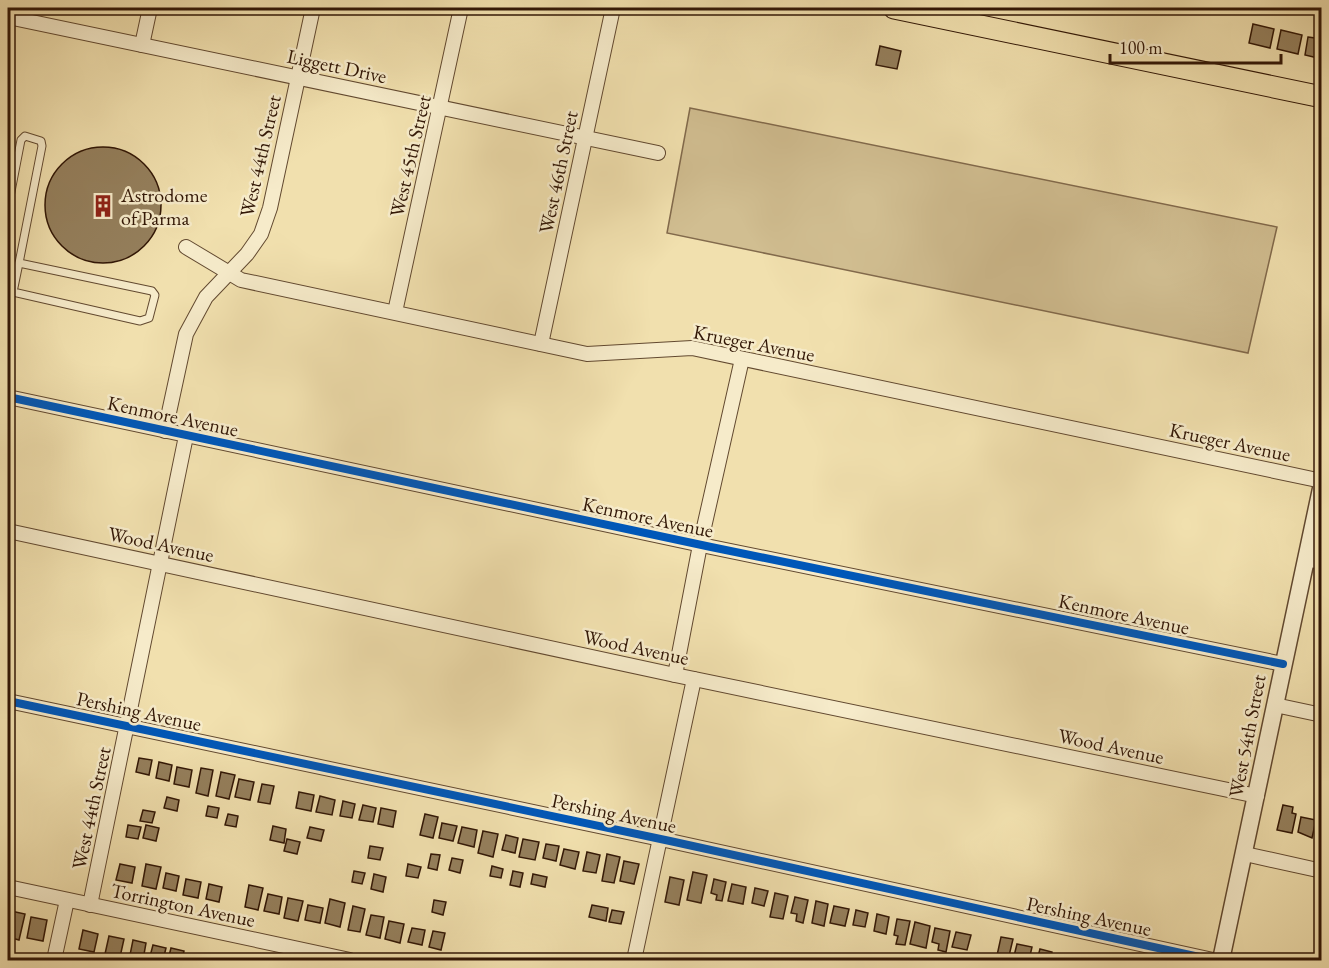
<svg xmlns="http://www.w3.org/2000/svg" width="1329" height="968" font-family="'EB Garamond',serif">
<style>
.green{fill:#d1be91;stroke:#826a4c;stroke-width:1.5}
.building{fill:#95805d;stroke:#321706;stroke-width:1.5}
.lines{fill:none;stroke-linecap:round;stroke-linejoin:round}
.service-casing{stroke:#624930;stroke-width:9}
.minor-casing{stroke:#624930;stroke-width:16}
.tertiary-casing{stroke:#624930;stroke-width:19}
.primary-casing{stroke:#321706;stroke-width:23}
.service{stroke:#f6ebca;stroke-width:7}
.minor{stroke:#f6ebca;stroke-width:14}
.tertiary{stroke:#f6ebca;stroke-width:16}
.primary{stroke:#f1e0ae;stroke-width:21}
.cycleway-casing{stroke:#f6ebca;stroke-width:11}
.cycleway{stroke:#0057b8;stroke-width:8}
.labels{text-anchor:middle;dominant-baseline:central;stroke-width:5;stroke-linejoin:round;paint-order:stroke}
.street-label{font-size:20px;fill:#321706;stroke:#f6ebca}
.poi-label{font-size:20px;fill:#321706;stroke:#f6ebca;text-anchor:start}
</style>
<rect width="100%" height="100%" fill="#f1e0ae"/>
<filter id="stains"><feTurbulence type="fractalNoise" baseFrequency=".00333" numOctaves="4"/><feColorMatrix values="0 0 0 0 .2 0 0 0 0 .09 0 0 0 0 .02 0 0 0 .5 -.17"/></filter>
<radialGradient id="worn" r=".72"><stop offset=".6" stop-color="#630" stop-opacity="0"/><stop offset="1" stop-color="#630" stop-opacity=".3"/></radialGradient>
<!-- green -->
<polygon class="green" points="690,108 1277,227 1248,353 667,233"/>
<!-- building -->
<g class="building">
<polygon points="1253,24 1274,29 1270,48 1249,43"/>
<polygon points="1281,30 1302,35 1298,54 1277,49"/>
<polygon points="1308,37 1322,39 1322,59 1305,55"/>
<polygon points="880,46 901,51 897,69 876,65"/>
<circle cx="103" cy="205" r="58"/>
<polygon points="139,758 152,760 149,775 136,772"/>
<polygon points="159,762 172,765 169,781 156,778"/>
<polygon points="177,767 192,770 189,787 174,784"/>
<polygon points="201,768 213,770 208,796 196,793"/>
<polygon points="221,772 235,775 229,799 216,796"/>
<polygon points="239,779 254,782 250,800 235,797"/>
<polygon points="262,784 274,786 270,804 258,802"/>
<polygon points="299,792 314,795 311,811 296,808"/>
<polygon points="320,796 335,800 332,815 316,812"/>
<polygon points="167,797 179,800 177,811 164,808"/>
<polygon points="343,801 355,804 352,818 340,816"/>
<polygon points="363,805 376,808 373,822 359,820"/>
<polygon points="1283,805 1293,807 1292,813 1296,814 1292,833 1277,830"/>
<polygon points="208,806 219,808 217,818 206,816"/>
<polygon points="381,808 396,811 393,827 378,824"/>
<polygon points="143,810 155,812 152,823 140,821"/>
<polygon points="228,814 238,816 236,827 225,825"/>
<polygon points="425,814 438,817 433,838 420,835"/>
<polygon points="1301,817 1316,820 1312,838 1298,832"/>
<polygon points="442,823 457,826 453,841 439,838"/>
<polygon points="128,825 141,827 138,839 126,837"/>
<polygon points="146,825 159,828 156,841 143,838"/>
<polygon points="273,826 286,829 284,843 270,840"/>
<polygon points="310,827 324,830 321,841 307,838"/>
<polygon points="462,827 477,830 474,847 458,843"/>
<polygon points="483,831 498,834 493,857 478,853"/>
<polygon points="506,835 518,838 515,853 502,850"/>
<polygon points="287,839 300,842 297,854 284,851"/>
<polygon points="523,839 539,842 535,860 519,857"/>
<polygon points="546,844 559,846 556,861 543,858"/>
<polygon points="370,846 383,848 380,860 368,858"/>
<polygon points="564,849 579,852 575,869 560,865"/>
<polygon points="587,852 600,855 596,873 583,871"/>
<polygon points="431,854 440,855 437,870 428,868"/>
<polygon points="607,854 620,857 614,883 602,881"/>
<polygon points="452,858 463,860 460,873 449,870"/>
<polygon points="624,861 639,864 634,884 620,881"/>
<polygon points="120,864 135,867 132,883 116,880"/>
<polygon points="146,864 161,867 156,889 142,886"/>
<polygon points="408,864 421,867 418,878 406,876"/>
<polygon points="492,866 503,869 501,878 490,876"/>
<polygon points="354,871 365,873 362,884 352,882"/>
<polygon points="513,871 523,873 520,887 510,885"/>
<polygon points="693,872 707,875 701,903 687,900"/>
<polygon points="166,873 179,876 176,891 163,888"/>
<polygon points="374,874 386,877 383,892 371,889"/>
<polygon points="533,874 547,877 545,887 531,884"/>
<polygon points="670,877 684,880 679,905 665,902"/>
<polygon points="186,879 201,882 198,898 183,895"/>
<polygon points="714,879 726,882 722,901 716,900 717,895 711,893"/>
<polygon points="209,884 222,887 219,902 206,899"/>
<polygon points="732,884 746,887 743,904 728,901"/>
<polygon points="249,885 263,888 258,910 245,907"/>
<polygon points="755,888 768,891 764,906 752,903"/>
<polygon points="775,893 788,896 783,919 770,917"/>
<polygon points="268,894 282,897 279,914 264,911"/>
<polygon points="795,897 808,900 803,923 796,921 797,914 791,913"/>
<polygon points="288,898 303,901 298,921 284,918"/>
<polygon points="330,899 345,903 340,927 325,923"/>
<polygon points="434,900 446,902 443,915 432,912"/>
<polygon points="816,901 828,904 824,926 812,923"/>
<polygon points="308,905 323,908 320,923 305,920"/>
<polygon points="592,905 608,908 606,921 589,917"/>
<polygon points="353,906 365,909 360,932 348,930"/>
<polygon points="834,906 849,909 845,926 830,923"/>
<polygon points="612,910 624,912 621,924 609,922"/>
<polygon points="856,910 868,913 865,927 853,925"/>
<polygon points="11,911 25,914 19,940 8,937"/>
<polygon points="877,914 889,917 886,934 874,931"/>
<polygon points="371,915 384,917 380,938 366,935"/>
<polygon points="31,917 47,920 43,941 27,938"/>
<polygon points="897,919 910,921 905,945 896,944 898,936 894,935"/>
<polygon points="389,921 404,924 400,943 385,939"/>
<polygon points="915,922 930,926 926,948 910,944"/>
<polygon points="412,928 425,930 422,945 408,942"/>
<polygon points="935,928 950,931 946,952 938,950 939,944 932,942"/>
<polygon points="83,930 98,934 94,952 79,949"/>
<polygon points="433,931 445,933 441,950 429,947"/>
<polygon points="956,932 971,935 967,950 952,947"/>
<polygon points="109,936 124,939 120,957 105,954"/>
<polygon points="1001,937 1013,939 1008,960 996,960"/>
<polygon points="133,940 146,943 143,960 129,960"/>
<polygon points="1017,944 1032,947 1029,960 1013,960"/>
<polygon points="153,945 166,948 163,960 149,960"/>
<polygon points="171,948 184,951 182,960 168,960"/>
<polygon points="1040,949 1052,952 1051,960 1037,960"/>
<polygon points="1058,954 1072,957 1071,960 1056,960"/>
</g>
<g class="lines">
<!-- service casing -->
<g class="service-casing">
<g id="service">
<polyline points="8,207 21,140 25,136 41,141 42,146 19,263"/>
<polyline points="8,291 13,292 19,263 152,291 155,295 149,318 140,321 13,292"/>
</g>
</g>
<!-- minor casing -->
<g class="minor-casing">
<g id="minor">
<polyline points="8,17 658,153"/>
<polyline points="142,45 150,8"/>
<polyline points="186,247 241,280 587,354 692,348 1322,481"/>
<polyline points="395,312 461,8"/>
<polyline points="541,344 613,8"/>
<polyline points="8,397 711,547 1283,664"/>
<polyline points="165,431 186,334 206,297 247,254 261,234 270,208 313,8"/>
<polyline points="8,531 675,675 1257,796"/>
<polyline points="1306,559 1322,562"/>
<polyline points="675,675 700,545 742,359"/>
<polyline points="8,701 670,841 1213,960"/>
<polyline points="1275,705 1322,715"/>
<polyline points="1245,854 1322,871"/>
<polyline points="8,887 350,960"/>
<polyline points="90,905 186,436"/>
<polyline points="54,960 67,900"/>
<polyline points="634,960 694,679"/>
</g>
</g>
<!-- tertiary casing -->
<g class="tertiary-casing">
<polyline id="tertiary" points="1221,960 1322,484"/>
</g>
<!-- primary casing -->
<g class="primary-casing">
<polyline id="primary" points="894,8 1322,97"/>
</g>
<!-- service -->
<use href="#service" class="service"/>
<!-- minor -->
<use href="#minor" class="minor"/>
<!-- tertiary -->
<use href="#tertiary" class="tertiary"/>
<!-- primary -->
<use href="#primary" class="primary"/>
<!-- cycleway casing -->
<g class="cycleway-casing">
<g id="cycleway">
<polyline points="8,397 711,547 1283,664"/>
<polyline points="8,701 670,841 1213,960"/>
</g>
</g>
<!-- cycleway -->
<use href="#cycleway" class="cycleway"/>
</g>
<!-- icons -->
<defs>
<g id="building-bare" transform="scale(1.8)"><path d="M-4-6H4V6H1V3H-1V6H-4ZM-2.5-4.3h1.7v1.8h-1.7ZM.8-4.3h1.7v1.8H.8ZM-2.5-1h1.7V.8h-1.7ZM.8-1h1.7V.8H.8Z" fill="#8f2418" stroke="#f6ebca" stroke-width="2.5" paint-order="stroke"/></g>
</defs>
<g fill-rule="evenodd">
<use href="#building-bare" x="103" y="206"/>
</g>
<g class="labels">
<!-- street labels -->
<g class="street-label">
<text transform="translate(337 66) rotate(12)">Liggett Drive</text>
<text transform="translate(260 156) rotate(-77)">West 44th Street</text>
<text transform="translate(410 156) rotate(-77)">West 45th Street</text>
<text transform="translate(558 172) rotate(-78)">West 46th Street</text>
<text transform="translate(754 343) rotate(11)">Krueger Avenue</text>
<text transform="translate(173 416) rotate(12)">Kenmore Avenue</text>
<text transform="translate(1230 442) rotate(12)">Krueger Avenue</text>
<text transform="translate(648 517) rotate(12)">Kenmore Avenue</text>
<text transform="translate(161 544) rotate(12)">Wood Avenue</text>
<text transform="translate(1124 614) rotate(12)">Kenmore Avenue</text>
<text transform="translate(636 647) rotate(12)">Wood Avenue</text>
<text transform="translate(139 711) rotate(12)">Pershing Avenue</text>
<text transform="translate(1247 736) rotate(-79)">West 54th Street</text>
<text transform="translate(1111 746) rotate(12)">Wood Avenue</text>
<text transform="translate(91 808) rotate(-78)">West 44th Street</text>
<text transform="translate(614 813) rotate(12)">Pershing Avenue</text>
<text transform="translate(183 905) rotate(12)">Torrington Avenue</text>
<text transform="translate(1089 916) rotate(12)">Pershing Avenue</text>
</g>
<!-- poi labels -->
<g class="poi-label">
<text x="121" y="195">Astrodome<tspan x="121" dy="23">of Parma</tspan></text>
</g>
</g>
<!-- margin -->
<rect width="1329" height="968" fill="none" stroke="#f1e0ae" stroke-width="30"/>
<rect x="9" y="9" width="1311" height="950" fill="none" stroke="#321706" stroke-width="3"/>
<rect x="15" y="15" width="1299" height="938" fill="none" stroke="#321706" stroke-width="1.5"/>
<!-- scale -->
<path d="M1110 54v9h171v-9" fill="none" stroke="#321706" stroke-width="3"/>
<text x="1119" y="54" font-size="18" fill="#321706" stroke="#f6ebca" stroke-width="4.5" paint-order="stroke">100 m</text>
<rect width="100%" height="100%" filter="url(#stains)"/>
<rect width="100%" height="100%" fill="url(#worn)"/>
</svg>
